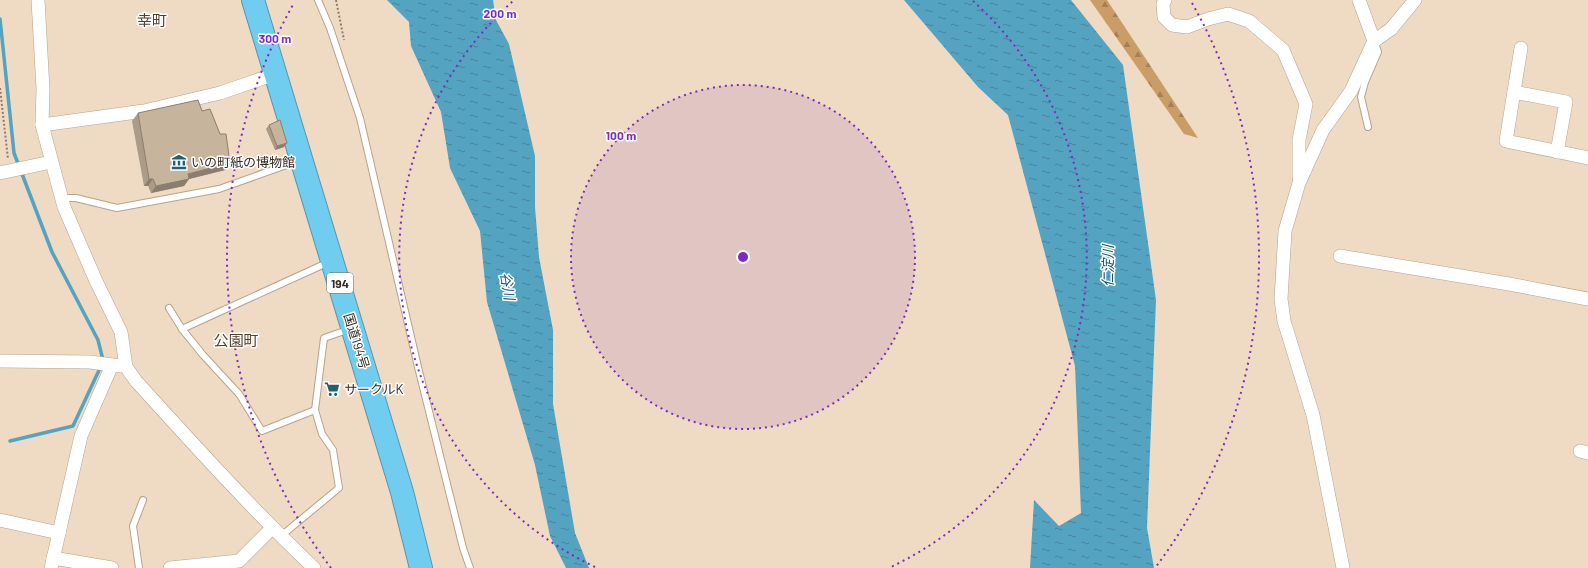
<svg xmlns="http://www.w3.org/2000/svg" width="1588" height="568" font-family="Barlow,'Noto Sans JP',sans-serif">
<style>
.forest{fill:url(#forest-firs)}
.water{fill:url(#water-ripples)}
.lines{fill:none;stroke-linecap:round;stroke-linejoin:round}
.stream{stroke:#53a3c1;stroke-width:3.5}
.lane-casing{stroke:#b6a38d;stroke-width:8}
.street-casing{stroke:#b6a38d;stroke-width:14}
.highway-casing{stroke:#5b95a8;stroke-width:24}
.path{stroke:#8b7e6e;stroke-width:2;stroke-dasharray:2 2;stroke-linecap:butt}
.lane{stroke:#fff;stroke-width:6}
.street{stroke:#fff;stroke-width:13}
.highway{stroke:#70cdf0;stroke-width:22}
.wall{fill:#ab9b87}
.shaded-wall{fill:#8b7e6e}
.building{fill:#c7b49d;stroke:#8b7e6e}
.ring{fill:none;stroke:#7b2cbf;stroke-width:2;stroke-dasharray:2 4}
.labels{text-anchor:middle;dominant-baseline:central;stroke-width:3;stroke-linejoin:round;paint-order:stroke}
.shield{fill:#fff;stroke:#706b65;stroke-width:1}
.shield-label{font-size:12px;font-weight:bold;fill:#332c23}
.poi-label{font-size:13px;fill:#332c23;stroke:#fff;text-anchor:start}
.street-label{font-size:13px;fill:#332c23;stroke:#fff}
.water-label{font-size:14px;font-style:italic;fill:#13556b;stroke:#fff}
.quarter-label{font-size:15px;fill:#50402c;stroke:#fff}
.centre{fill:#7b2cbf;stroke:#fff;stroke-width:2}
.ring-label{font-size:12px;text-anchor:middle;font-weight:bold;fill:#7b2cbf;stroke:#fff;stroke-width:3;stroke-linejoin:round;paint-order:stroke}
</style>
<defs>
<pattern id="forest-firs" width="22" height="20" patternUnits="userSpaceOnUse"><rect width="22" height="20" fill="#ca9d66"/><path d="M5 1l3.5 6h-7zM16 11l3.5 6h-7z" fill="#a58054"/></pattern>
<pattern id="water-ripples" width="26" height="14" patternUnits="userSpaceOnUse"><rect width="26" height="14" fill="#53a3c1"/><path d="M2 4q2-2 4 0t4 0M15 11q2-2 4 0t4 0" fill="none" stroke="#45859c"/></pattern>
</defs>
<rect width="100%" height="100%" fill="#efdbc3"/>
<!-- forest -->
<polygon class="forest" points="1090,0 1107,0 1198,138 1184,134"/>
<!-- water -->
<g class="water">
<polygon points="387,0 493,0 496,20 509,44 535,156 535,207 539,257 553,330 553,404 575,533 589,568 566,568 550,536 535,465 487,302 480,231 450,168 441,112 411,46 409,22"/>
<polygon points="904,0 1071,0 1123,65 1156,300 1147,528 1154,568 1030,568 1034,500 1059,526 1081,513 1075,366 1008,115 978,87"/>
</g>
<g class="lines">
<!-- stream -->
<g class="stream">
<polyline points="0,19 14,153 52,252 98,340 103,360"/>
<polyline points="10,441 73,426 101,366"/>
</g>
<!-- lane casing -->
<g class="lane-casing">
<g id="lane">
<polyline points="318,0 330,28 360,118 418,367 463,548 470,568"/>
<polyline points="1368,127 1361,97 1365,82 1378,52 1375,43"/>
<polyline points="62,198 76,198 117,208 219,189 298,161"/>
<polyline points="169,308 182,329 203,355 239,394 262,431 315,410 324,338 350,329"/>
<polyline points="182,329 329,262"/>
<polyline points="281,536 339,488 333,450 322,434 315,410"/>
<polyline points="139,568 133,526 143,500"/>
</g>
</g>
<!-- street casing -->
<g class="street-casing">
<g id="street">
<path d="M 38,0 L 43,89 L 42,125 L 64,207 L 96,281 L 121,332 L 126,367 L 136,381 C 194,445 252,509 314,568"/>
<polyline points="1165,0 1163,4 1164,17 1172,25 1187,27 1208,19 1228,14 1249,21 1283,50 1306,104 1299,140 1299,177"/>
<polyline points="1359,0 1374,41"/>
<polyline points="1521,48 1506,141 1588,158"/>
<polyline points="1514,92 1566,102 1557,152"/>
<polyline points="42,125 144,111 220,93 275,74"/>
<polyline points="0,173 51,162"/>
<polyline points="1340,256 1509,284 1588,299"/>
<polyline points="0,361 90,362 120,366"/>
<polyline points="1580,451 1588,453"/>
<polyline points="0,520 59,533 51,568"/>
<polyline points="59,533 81,436 112,365"/>
<polyline points="53,558 112,568"/>
<polyline points="170,568 239,561 272,528"/>
<polyline points="1343,568 1313,415 1284,321 1281,299 1285,231 1299,183 1323,130 1351,91 1374,41 1391,29 1415,0"/>
</g>
</g>
<!-- highway casing -->
<g class="highway-casing">
<polyline id="highway" points="253,0 402,492 421,568"/>
</g>
<!-- path -->
<g class="path">
<polyline points="336,0 344,40"/>
<polyline points="0,88 8,159"/>
</g>
<!-- lane -->
<use href="#lane" class="lane"/>
<!-- street -->
<use href="#street" class="street"/>
<!-- highway -->
<use href="#highway" class="highway"/>
</g>
<!-- wall -->
<g class="wall">
<polygon points="202,111 230,163 225,170 189,179 184,186 151,193 148,186 144,186 132,121 138,113"/>
<polygon points="269,125 287,143 284,147 275,150 266,129"/>
</g>
<!-- shaded-wall -->
<g class="shaded-wall">
<polygon points="287,143 284,147 275,150 277,146"/>
<polygon points="230,163 225,170 189,179 184,186 151,193 156,186 188,174"/>
<polygon points="149,179 153,179 148,186 144,186"/>
</g>
<!-- building -->
<g class="building">
<polygon points="198,100 202,111 210,109 220,134 226,134 230,163 188,174 189,179 156,186 153,179 149,179 138,113"/>
<polygon points="280,120 287,143 277,146 269,125"/>
</g>
<!-- distance rings -->
<circle cx="743" cy="257" r="172" fill="#7b2cbf" fill-opacity=".12"/>
<g class="ring">
<circle cx="743" cy="257" r="172"/>
<path d="M595 567A344 344 0 0 1 513 1M973 1A344 344 0 0 1 891 567"/>
<path d="M331 568A516 516 0 0 1 294 3M1192 3A516 516 0 0 1 1155 568"/>
</g>
<!-- icons -->
<defs>
<g id="museum-bare" transform="scale(1.2)"><path d="M0-6L6-3V-2H-6V-3ZM-5-1h2V3h-2ZM-1-1h2V3h-2ZM3-1h2V3H3ZM-6 4H6V6H-6Z" fill="#216076" stroke="#fff" stroke-width="2.5" paint-order="stroke"/></g>
<g id="supermarket-bare" transform="scale(1.2)"><path d="M-6-5.5h2.5l.6 2H6L4.5 2H-2.5L-4.4-4H-6ZM-1.5 3.2a1.3 1.3 0 1 0 .1 0ZM3 3.2a1.3 1.3 0 1 0 .1 0Z" fill="#216076" stroke="#fff" stroke-width="2.5" paint-order="stroke"/></g>
</defs>
<g fill-rule="evenodd">
<use href="#museum-bare" x="179" y="162"/>
<use href="#supermarket-bare" x="332" y="389"/>
</g>
<g class="labels">
<!-- shield labels -->
<rect class="shield" x="327" y="273" width="26" height="20" rx="3"/>
<g class="shield-label">
<text x="340" y="283">194</text>
</g>
<!-- poi labels -->
<g class="poi-label">
<text x="191" y="162">いの町紙の博物館</text>
<text x="344" y="389">サークルK</text>
</g>
<!-- street labels -->
<g class="street-label">
<text transform="translate(357 341) rotate(73)">国道194号</text>
</g>
<!-- water labels -->
<g class="water-label">
<text transform="translate(1107 266) rotate(-90)">仁淀川</text>
<text transform="translate(508 286) rotate(80)">谷川</text>
</g>
<!-- quarter labels -->
<g class="quarter-label">
<text x="152" y="20">幸町</text>
<text x="236" y="340">公園町</text>
</g>
</g>
<circle cx="743" cy="257" r="6" class="centre"/>
<g class="ring-label">
<text x="500" y="18">200 m</text>
<text x="275" y="43">300 m</text>
<text x="621" y="140">100 m</text>
</g>
</svg>
